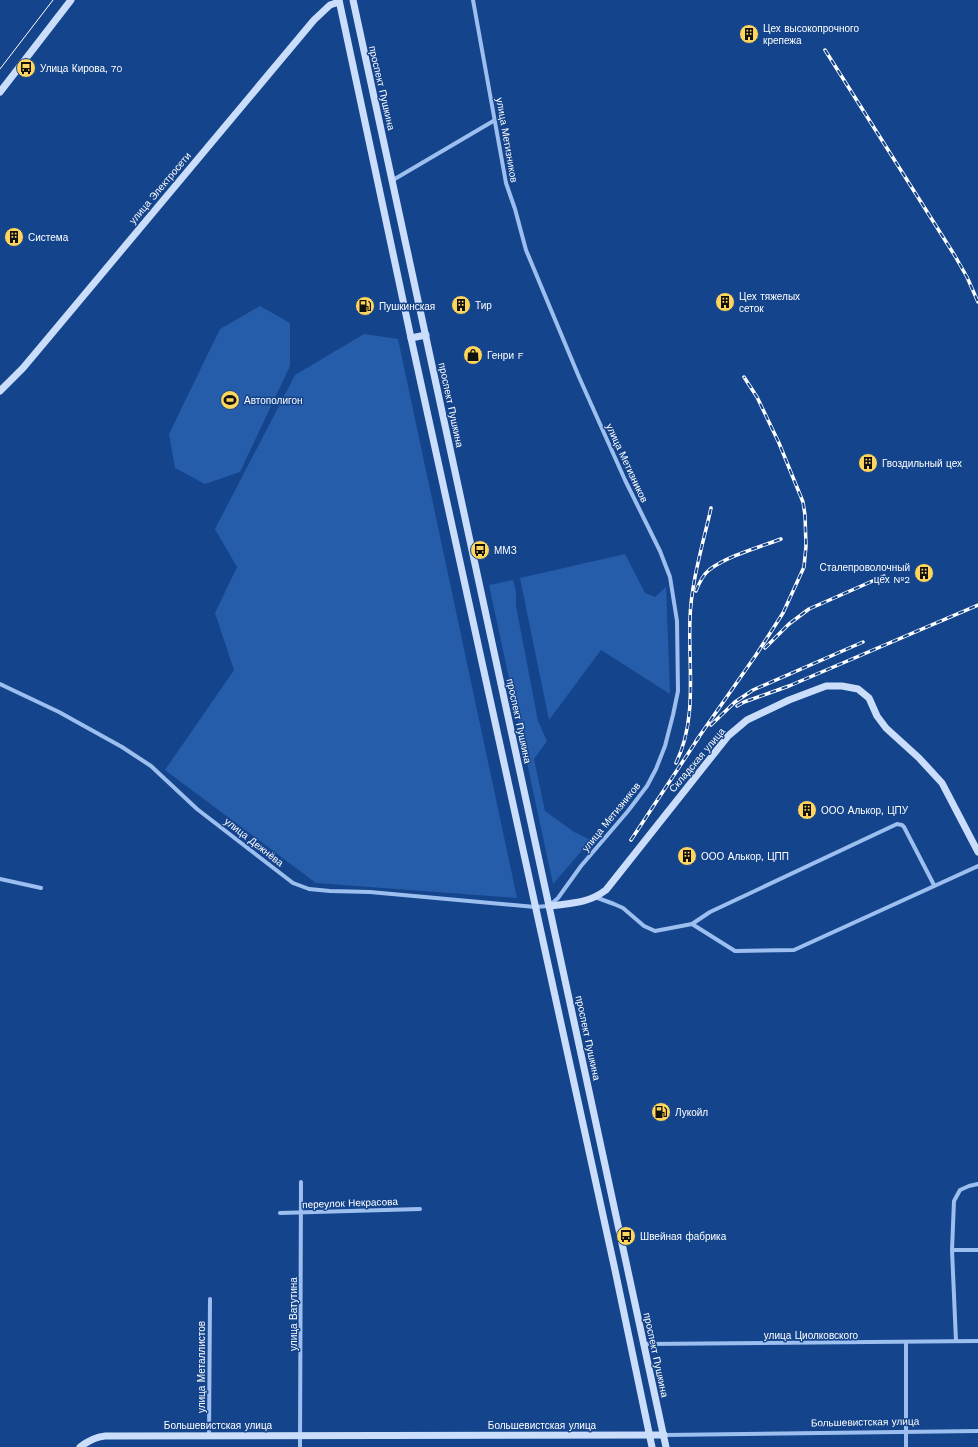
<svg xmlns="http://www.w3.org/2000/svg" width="978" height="1447" font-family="'Work Sans',sans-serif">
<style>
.green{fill:#265daa}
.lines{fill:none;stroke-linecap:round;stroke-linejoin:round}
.street{stroke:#9cbff0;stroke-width:4}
.secondary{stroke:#cadefb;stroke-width:7}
.tram{stroke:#fff;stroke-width:1}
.rail-casing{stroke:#fff;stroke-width:3.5}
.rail{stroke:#14448b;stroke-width:2;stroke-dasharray:6;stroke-linecap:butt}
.labels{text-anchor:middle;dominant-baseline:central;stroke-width:3;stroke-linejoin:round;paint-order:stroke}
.poi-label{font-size:10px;fill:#fff;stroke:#14448b;text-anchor:start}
.street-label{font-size:10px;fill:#fff;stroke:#14448b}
</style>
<rect width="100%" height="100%" fill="#14448b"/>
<!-- green -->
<g class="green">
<polygon points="260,306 290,323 290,366 240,472 205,484 175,468 169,434 220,329"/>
<polygon points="364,334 398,339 517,898 316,883 165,770 234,670 215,613 237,567 215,529 295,375"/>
<polygon points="625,554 645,593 655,597 666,587 670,694 601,650 549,720 520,578"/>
<polygon points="513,580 516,592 516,606 538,721 547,741 534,759 545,811 574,832 591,840 553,884 489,585"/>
</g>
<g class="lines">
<!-- street -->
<g class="street">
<polyline points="393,180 495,120"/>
<polyline points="0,684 59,712 122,747 151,766 197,809 293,883 309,889 330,891 370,892 535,907 549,906 558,898 581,866 628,811 647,786 656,769 665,746 673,715 678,691 677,621 670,577 660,551 625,480 579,377 526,250 515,209 506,183 473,0"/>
<polyline points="0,879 41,888"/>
<polyline points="595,897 614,904 623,908 644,926 655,931 692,924 710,912 897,824 902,825 904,827 934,885"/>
<polyline points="692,924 735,951 794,950 978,866"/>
<polyline points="280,1213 420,1209"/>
<polyline points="952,1250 978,1250"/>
<polyline points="956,1341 952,1250 954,1201 960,1190 969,1186 978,1184"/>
<polyline points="643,1344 978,1341"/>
<polyline points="209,1435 210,1299"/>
<polyline points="664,1435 978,1431"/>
<polyline points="300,1447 301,1182"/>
<polyline points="906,1447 906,1342"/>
</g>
<!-- secondary -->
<g class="secondary">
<polyline points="339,0 411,338 615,1270 652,1447"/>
<polyline points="353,0 666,1447"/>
<polyline points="0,92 71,0"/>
<polyline points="411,338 426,335"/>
<polyline points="0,391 23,368 49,337 314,20 330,5 339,2"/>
<path d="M 549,906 C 572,903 587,904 606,890 L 728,736 L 747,720 L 789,700 L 826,686 L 842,686 L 858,689 L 869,698 L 877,716 L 886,728 L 919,758 L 942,783 L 978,852"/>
<path d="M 80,1447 C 88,1441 95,1437 105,1436 L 664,1435"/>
</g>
<!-- tram -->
<polyline class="tram" points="0,69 53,0"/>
<!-- rail casing -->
<g class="rail-casing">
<g id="rail">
<polyline points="825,50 955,256 967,277 978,302"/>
<path d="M 696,591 C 699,583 703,575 709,570 C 727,556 760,547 781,539"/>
<polyline points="765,648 789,624 809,609 884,576"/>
<polyline points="737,706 744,702 789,686 978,605"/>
<polyline points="711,725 735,702 753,690 863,642"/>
<polyline points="696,741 756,655 783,613 804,567 806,546 805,515 803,502 779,443 757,397 744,377"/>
<path d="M 676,763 C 698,718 688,666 690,619 C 691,582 703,544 711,508"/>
<polyline points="631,840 699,737"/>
</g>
</g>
<!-- rail -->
<use href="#rail" class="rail"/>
</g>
<!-- icons -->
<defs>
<g id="building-disc" transform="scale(1)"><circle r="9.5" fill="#ffd55b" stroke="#14448b"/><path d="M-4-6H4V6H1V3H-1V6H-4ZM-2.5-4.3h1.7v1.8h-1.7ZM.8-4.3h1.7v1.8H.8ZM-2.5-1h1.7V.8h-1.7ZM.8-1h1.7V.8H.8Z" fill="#111"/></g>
<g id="bus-disc" transform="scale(1)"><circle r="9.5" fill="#ffd55b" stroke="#14448b"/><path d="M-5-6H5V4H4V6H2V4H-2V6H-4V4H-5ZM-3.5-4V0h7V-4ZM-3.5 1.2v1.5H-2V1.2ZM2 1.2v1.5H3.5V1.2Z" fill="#111"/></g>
<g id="fuel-disc" transform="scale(1)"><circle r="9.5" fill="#ffd55b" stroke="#14448b"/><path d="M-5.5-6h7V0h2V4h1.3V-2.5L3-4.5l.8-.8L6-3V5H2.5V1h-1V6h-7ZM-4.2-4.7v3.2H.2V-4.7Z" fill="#111"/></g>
<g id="shop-disc" transform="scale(1)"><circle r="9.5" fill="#ffd55b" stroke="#14448b"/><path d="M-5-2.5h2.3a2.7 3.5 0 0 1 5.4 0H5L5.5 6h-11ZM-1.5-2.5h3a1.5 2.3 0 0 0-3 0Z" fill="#111"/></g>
<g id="stadium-disc" transform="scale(1)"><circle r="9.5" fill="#ffd55b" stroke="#14448b"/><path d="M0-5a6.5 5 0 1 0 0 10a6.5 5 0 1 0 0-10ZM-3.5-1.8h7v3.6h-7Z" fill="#111"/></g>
</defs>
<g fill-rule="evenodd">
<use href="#building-disc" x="749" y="34"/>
<use href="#bus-disc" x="26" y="68"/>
<use href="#building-disc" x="14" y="237"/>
<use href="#building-disc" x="725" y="302"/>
<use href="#building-disc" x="461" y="305"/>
<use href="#fuel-disc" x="365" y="306"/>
<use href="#shop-disc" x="473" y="355"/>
<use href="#stadium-disc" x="230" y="400"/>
<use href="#building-disc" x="868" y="463"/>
<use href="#bus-disc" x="480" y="550"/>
<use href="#building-disc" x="924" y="573"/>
<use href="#building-disc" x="807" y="810"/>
<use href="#building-disc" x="687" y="856"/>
<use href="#fuel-disc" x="661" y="1112"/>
<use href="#bus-disc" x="626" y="1236"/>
</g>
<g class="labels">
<!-- poi labels -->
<g class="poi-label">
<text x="763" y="28">Цех высокопрочного<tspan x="763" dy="12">крепежа</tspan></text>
<text x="40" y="68">Улица Кирова, 70</text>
<text x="28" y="237">Система</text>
<text x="739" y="296">Цех тяжелых<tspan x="739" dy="12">сеток</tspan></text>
<text x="475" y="305">Тир</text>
<text x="379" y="306">Пушкинская</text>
<text x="487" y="355">Генри F</text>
<text x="244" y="400">Автополигон</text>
<text x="882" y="463">Гвоздильный цех</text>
<text x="494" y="550">ММЗ</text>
<text x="910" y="567" text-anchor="end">Сталепроволочный<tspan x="910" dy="12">цех №2</tspan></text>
<text x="821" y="810">ООО Алькор, ЦПУ</text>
<text x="701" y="856">ООО Алькор, ЦПП</text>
<text x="675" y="1112">Лукойл</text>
<text x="640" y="1236">Швейная фабрика</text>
</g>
<!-- street labels -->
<g class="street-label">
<text transform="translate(382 88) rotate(77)">проспект Пушкина</text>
<text transform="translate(507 140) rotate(80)">улица Метизников</text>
<text transform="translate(160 188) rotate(-50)">улица Электросети</text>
<text transform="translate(451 405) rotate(78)">проспект Пушкина</text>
<text transform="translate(627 463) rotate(65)">улица Метизников</text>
<text transform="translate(519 721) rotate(78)">проспект Пушкина</text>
<text transform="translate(697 760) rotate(-50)">Складская улица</text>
<text transform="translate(611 817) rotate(-51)">улица Метизников</text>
<text transform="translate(254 842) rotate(38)">улица Дежнёва</text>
<text transform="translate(588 1038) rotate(78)">проспект Пушкина</text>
<text transform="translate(350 1203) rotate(-2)">переулок Некрасова</text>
<text transform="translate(293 1314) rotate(-90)">улица Ватутина</text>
<text x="811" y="1335">улица Циолковского</text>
<text transform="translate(656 1355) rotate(78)">проспект Пушкина</text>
<text transform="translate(201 1367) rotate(-90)">улица Металлистов</text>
<text transform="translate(865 1422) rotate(-1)">Большевистская улица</text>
<text x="218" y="1425">Большевистская улица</text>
<text x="542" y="1425">Большевистская улица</text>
</g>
</g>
</svg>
